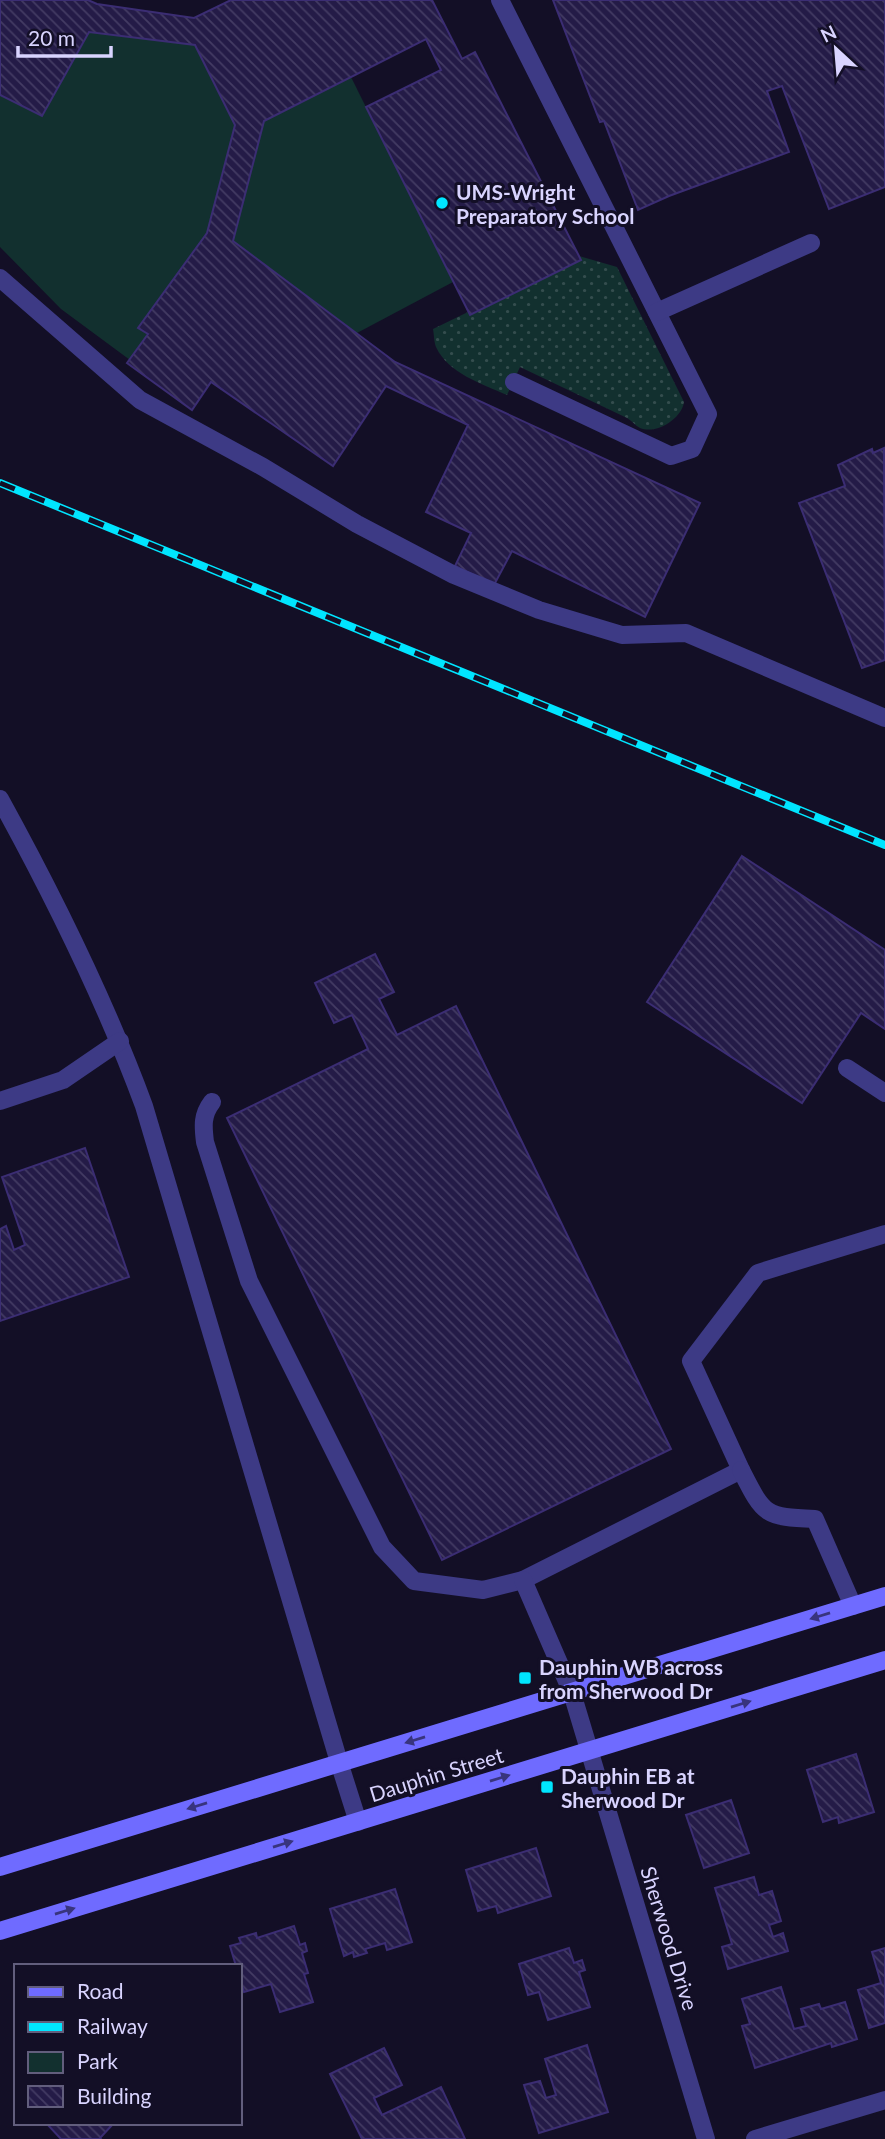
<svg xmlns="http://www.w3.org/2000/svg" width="885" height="2139" font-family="Lato,sans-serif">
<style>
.grass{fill:url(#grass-dots)}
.park{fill:#12302f}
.building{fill:url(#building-back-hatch);stroke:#3b2d73;stroke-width:2}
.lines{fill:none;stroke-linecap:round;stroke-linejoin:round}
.service{stroke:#3d3a85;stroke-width:18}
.minor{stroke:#3d3a85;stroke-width:18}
.secondary{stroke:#6f6bff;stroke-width:18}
.rail-casing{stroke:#00e5ff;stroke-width:8}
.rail{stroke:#130f26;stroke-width:5;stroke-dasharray:16;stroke-linecap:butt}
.oneway{fill:#38347d}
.poi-dot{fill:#00e5ff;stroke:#130f26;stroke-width:2.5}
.labels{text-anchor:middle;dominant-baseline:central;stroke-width:6;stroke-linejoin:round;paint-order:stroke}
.poi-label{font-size:21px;font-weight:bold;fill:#d9d4ff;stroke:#130f26;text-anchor:start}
.street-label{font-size:21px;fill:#d9d4ff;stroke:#130f26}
</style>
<defs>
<pattern id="grass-dots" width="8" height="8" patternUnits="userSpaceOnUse" patternTransform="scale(1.75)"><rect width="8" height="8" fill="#12302f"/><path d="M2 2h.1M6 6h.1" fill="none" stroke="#344d4e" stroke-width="1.8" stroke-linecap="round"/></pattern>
<pattern id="building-back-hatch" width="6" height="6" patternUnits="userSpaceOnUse" patternTransform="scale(1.75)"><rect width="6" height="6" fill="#241b47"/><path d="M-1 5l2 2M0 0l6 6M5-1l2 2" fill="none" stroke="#433b63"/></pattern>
</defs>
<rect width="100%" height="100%" fill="#130f26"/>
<!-- grass -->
<path class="grass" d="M 579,256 L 617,267 L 684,402 C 682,418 657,435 640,428 C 636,426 631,420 627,418 L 520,367 L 507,395 C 482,384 448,373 436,347 C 434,342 434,334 433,329 L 468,312 L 471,315 L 581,260 Z"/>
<!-- park -->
<g class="park">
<polygon points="89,32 195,45 235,125 207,233 139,327 148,334 130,360 61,309 0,247 0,95 42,116"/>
<polygon points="351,77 453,282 357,333 233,241 264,121"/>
</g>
<!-- building -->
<g class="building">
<polygon points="0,0 88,0 97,4 194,18 231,0 432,0 462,59 475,52 581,260 470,315 366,107 441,70 426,39 264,121 233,241 395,362 700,503 645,617 512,551 494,585 455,566 471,533 426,512 468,425 386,386 333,466 211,382 192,410 127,363 148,334 138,328 207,233 235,125 195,45 89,32 42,116 0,95"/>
<polygon points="553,0 885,0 885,187 829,209 782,86 767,91 789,152 669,196 638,210 604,121 600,122"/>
<polygon points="884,448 885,660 862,668 799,503 845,486 838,465 872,449 873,453"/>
<polygon points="742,856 885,950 885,1029 861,1013 802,1103 647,1002"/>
<polygon points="375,954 394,992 379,999 397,1035 456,1006 671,1449 442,1560 227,1118 368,1049 352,1015 334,1023 315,983"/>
<polygon points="85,1148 129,1277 0,1321 0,1229 6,1226 14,1250 25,1245 2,1177"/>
<polygon points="856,1754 874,1812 839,1823 838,1817 823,1822 807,1770"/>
<polygon points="731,1800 749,1853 704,1868 686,1815"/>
<polygon points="536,1848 551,1896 498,1913 496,1906 478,1911 466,1870"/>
<polygon points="754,1877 759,1895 772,1891 781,1921 769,1925 773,1937 783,1933 788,1951 728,1969 722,1947 732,1944 715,1888"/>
<polygon points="395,1889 412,1942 387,1950 385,1943 365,1949 367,1953 354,1957 353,1952 344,1956 330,1909"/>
<polygon points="294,1926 300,1945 305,1943 307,1951 302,1953 308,1973 304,1974 313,2002 280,2012 271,1984 244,1992 240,1979 240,1966 236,1966 230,1946 241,1943 239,1938 256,1933 257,1938"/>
<polygon points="569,1948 574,1963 582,1960 585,1970 579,1972 590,2007 548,2020 539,1992 528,1995 519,1964"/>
<polygon points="885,1948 885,2023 869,2028 858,1990 881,1983 872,1952"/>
<polygon points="781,1987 794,2029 806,2026 801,2009 819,2004 821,2009 845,2002 857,2039 832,2047 831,2043 755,2068 742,2026 750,2024 742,1999"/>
<polygon points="587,2045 608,2112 539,2133 524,2085 540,2081 546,2098 556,2095 545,2059"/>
<polygon points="384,2048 402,2085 374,2098 382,2115 441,2087 465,2139 362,2139 330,2074"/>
<polygon points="46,2123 114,2123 100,2138 101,2139 61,2139"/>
</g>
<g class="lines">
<!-- service -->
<g class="service">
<polyline points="500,0 708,414 692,449 671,456 514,382"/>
<polyline points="0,278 140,400 263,467 357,524 454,575 539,610 622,635 686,633 885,718"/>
<polyline points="657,312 811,243"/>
<path d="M 0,799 C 55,899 105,1000 144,1106 L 339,1762"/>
<polyline points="847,1068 885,1093"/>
<polyline points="0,1101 63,1080 120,1041"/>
<path d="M 212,1102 C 202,1115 203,1126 205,1142 L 249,1281 L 382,1547 L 414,1581 L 483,1590 L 523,1580 L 741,1470 L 691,1361 L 758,1273 L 885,1234"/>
<path d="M 741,1470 C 764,1515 764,1517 815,1519 L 853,1606"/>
</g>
<!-- minor -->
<g class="minor">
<polyline points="523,1580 572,1693 706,2139"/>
<polyline points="339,1762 358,1822"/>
<polyline points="755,2139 885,2100"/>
</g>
<!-- secondary -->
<g class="secondary">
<polyline points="0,1867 885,1596"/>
<polyline points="0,1931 885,1660"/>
</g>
<!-- rail casing -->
<g class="rail-casing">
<polyline id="rail" points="0,483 885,845"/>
</g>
<!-- rail -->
<use href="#rail" class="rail"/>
</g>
<!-- one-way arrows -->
<defs><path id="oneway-solid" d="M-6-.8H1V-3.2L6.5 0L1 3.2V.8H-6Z" transform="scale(1.75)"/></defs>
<g class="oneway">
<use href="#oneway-solid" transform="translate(820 1616) rotate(163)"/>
<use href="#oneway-solid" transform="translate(741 1704) rotate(-17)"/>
<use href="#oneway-solid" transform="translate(415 1740) rotate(163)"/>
<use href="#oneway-solid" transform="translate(500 1778) rotate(-17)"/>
<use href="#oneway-solid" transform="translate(197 1806) rotate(163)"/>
<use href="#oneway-solid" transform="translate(283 1844) rotate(-17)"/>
<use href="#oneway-solid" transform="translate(65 1911) rotate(-17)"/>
</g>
<!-- markers -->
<g class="poi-dot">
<circle cx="442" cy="203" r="7"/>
<rect x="518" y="1671" width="14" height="14" rx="3.5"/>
<rect x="540" y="1780" width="14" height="14" rx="3.5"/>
</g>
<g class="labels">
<!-- poi labels -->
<g class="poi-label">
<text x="456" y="191">UMS-Wright<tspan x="456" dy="24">Preparatory School</tspan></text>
<text x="539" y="1666">Dauphin WB across<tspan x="539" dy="24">from Sherwood Dr</tspan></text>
<text x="561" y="1775">Dauphin EB at<tspan x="561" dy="24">Sherwood Dr</tspan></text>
</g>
<!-- street labels -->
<g class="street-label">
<text transform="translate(436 1774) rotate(-17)">Dauphin Street</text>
<text transform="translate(670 1938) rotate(73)">Sherwood Drive</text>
</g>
</g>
<!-- legend -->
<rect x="14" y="1964" width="228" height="161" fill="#130f26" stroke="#625e7d" stroke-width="2"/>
<rect x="28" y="1987" width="35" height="10" fill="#6f6bff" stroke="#625e7d" stroke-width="2"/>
<text x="77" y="1999" font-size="21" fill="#d9d4ff">Road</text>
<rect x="28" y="2022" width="35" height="10" fill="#00e5ff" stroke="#625e7d" stroke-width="2"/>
<text x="77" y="2034" font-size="21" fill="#d9d4ff">Railway</text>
<rect x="28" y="2052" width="35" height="21" fill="#12302f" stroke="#625e7d" stroke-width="2"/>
<text x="77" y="2069" font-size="21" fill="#d9d4ff">Park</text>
<rect x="28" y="2086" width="35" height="21" fill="url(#building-back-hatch)" stroke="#625e7d" stroke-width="2"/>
<text x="77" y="2104" font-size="21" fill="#d9d4ff">Building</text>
<!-- north arrow -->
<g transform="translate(836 49) rotate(334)" stroke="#130f26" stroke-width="5" paint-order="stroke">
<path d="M0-5L12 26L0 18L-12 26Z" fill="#d9d4ff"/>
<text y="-10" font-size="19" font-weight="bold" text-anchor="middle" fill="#d9d4ff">N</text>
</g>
<!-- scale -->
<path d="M18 46v10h93v-10" fill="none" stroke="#d9d4ff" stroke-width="3.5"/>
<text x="28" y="46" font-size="21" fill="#d9d4ff" stroke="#130f26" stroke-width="5" paint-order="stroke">20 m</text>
</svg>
